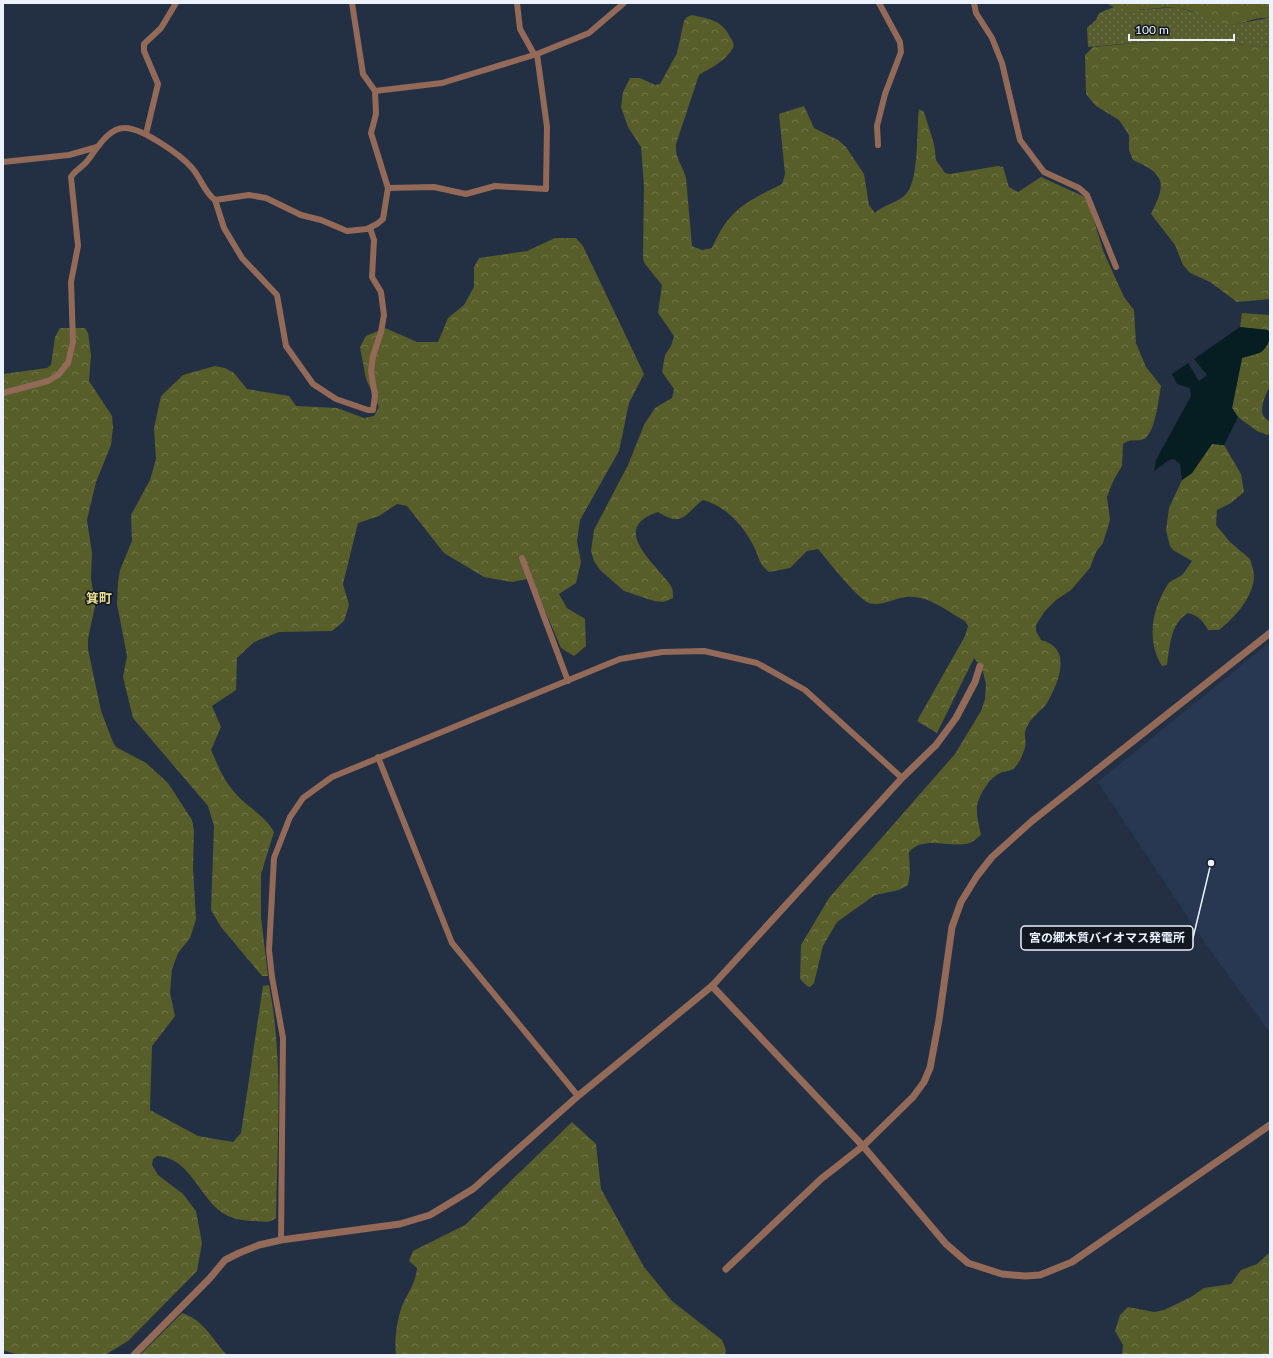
<svg xmlns="http://www.w3.org/2000/svg" width="1273" height="1358" font-family="Lato,'Noto Sans JP',sans-serif">
<style>
.built{fill:#293852}
.grass{fill:url(#grass-dots)}
.forest{fill:url(#forest-crowns)}
.water{fill:#061e22}
.lines{fill:none;stroke-linecap:round;stroke-linejoin:round}
.minor{stroke:#936958;stroke-width:6}
.tertiary{stroke:#936958;stroke-width:7}
.labels{text-anchor:middle;dominant-baseline:central;stroke-width:3;stroke-linejoin:round;paint-order:stroke}
.quarter-label{font-size:13px;font-weight:bold;fill:#e6de8f;stroke:#121720}
.leader{fill:none;stroke:#ebf2fd;stroke-width:1.5}
.callout-dot{fill:#ebf2fd;stroke:#121720;stroke-width:1.5}
.callout{fill:#121720;stroke:#ebf2fd;stroke-width:1.5}
.callout-label{font-size:12px;text-anchor:middle;font-weight:bold;fill:#ebf2fd}
</style>
<defs>
<pattern id="grass-dots" width="8" height="8" patternUnits="userSpaceOnUse"><rect width="8" height="8" fill="#575d2e"/><path d="M2 2h.1M6 6h.1" fill="none" stroke="#6f754d" stroke-width="1.8" stroke-linecap="round"/></pattern>
<pattern id="forest-crowns" width="20" height="18" patternUnits="userSpaceOnUse"><rect width="20" height="18" fill="#585e2a"/><path d="M2 6a3 3 0 1 1 6 0M12 15a3 3 0 1 1 6 0" fill="none" stroke="#70764a"/></pattern>
</defs>
<rect width="100%" height="100%" fill="#232f43"/>
<!-- built -->
<polygon class="built" points="1270,642 1270,1033 1206,944 1098,782"/>
<!-- grass -->
<polygon class="grass" points="1114,7 1139,10 1177,7 1231,25 1268,18 1270,18 1270,47 1178,39 1088,47 1087,28 1096,20 1099,13"/>
<!-- forest -->
<g class="forest">
<path d="M 1106,3 L 1270,3 L 1270,18 C 1256,16 1244,24 1231,25 C 1215,25 1195,10 1179,8 C 1155,4 1130,18 1106,3 Z"/>
<path d="M 692,15 C 709,19 722,20 730,37 C 732,40 735,44 733,48 C 726,61 710,68 699,75 L 676,144 C 675,159 682,164 686,178 L 692,246 L 702,250 L 712,248 C 729,209 746,202 782,184 L 785,174 L 779,114 L 804,106 L 814,128 L 838,140 L 846,147 L 864,174 L 869,205 L 875,213 C 883,205 896,203 904,196 C 920,184 916,130 919,109 L 924,112 L 934,144 L 936,160 L 945,173 L 950,174 L 998,166 L 1003,167 L 1009,187 L 1018,192 L 1041,177 L 1087,198 L 1104,253 L 1124,297 L 1134,310 L 1136,343 L 1146,367 L 1161,386 C 1159,397 1155,434 1144,439 C 1137,442 1130,438 1123,444 L 1122,466 L 1113,481 L 1107,497 L 1110,520 L 1103,543 L 1096,552 L 1090,568 L 1071,590 L 1056,600 L 1045,611 L 1036,625 L 1036,631 L 1041,640 C 1073,648 1059,682 1047,703 C 1041,712 1031,716 1026,729 C 1023,735 1027,740 1025,747 C 1024,752 1020,762 1016,766 C 1013,771 1005,771 1000,773 C 990,778 983,789 979,799 C 974,810 979,824 981,835 C 977,838 971,844 965,844 C 947,847 923,836 909,852 L 910,873 L 908,885 L 899,890 L 875,895 L 837,922 L 823,946 L 814,983 L 810,987 L 807,986 L 800,979 L 801,945 L 829,898 L 955,754 L 981,711 L 985,699 L 986,684 L 982,668 L 974,658 L 937,733 L 917,721 L 965,636 L 968,626 L 965,621 C 947,611 927,594 906,597 C 895,598 881,607 869,603 C 857,598 828,561 818,549 L 807,551 L 790,568 L 769,572 C 759,564 760,560 755,549 C 745,527 726,506 703,500 C 684,514 684,528 658,512 C 608,528 656,564 671,586 C 673,589 673,594 673,598 L 664,602 L 654,601 L 624,591 L 600,570 L 594,561 L 591,551 L 594,530 L 628,465 L 644,425 L 655,408 L 672,398 L 674,389 L 662,372 L 665,355 L 671,346 L 674,336 L 658,313 L 662,285 L 645,264 L 643,259 L 644,186 L 641,147 L 628,127 L 621,107 L 623,92 L 630,78 L 640,78 L 655,85 L 660,84 L 677,53 L 684,21 L 687,17 Z"/>
<path d="M 1178,39 L 1270,47 L 1270,299 L 1237,302 L 1210,282 L 1190,273 L 1183,265 L 1175,245 L 1151,214 C 1159,196 1170,180 1147,167 C 1142,164 1137,162 1133,160 L 1129,150 L 1129,135 L 1119,120 L 1096,106 L 1086,94 L 1085,55 L 1093,47 Z"/>
<path d="M 555,238 L 576,238 L 583,246 L 644,374 L 629,403 L 619,451 L 580,520 L 577,541 L 581,562 L 576,583 L 559,594 L 567,608 L 585,619 L 586,646 L 574,656 L 561,648 L 531,578 L 512,582 L 484,577 L 444,553 L 407,506 L 397,504 L 379,516 L 358,523 L 343,584 L 349,605 L 344,621 L 332,631 L 279,632 L 254,642 L 237,658 L 236,690 L 212,706 L 221,727 L 211,750 C 218,766 224,781 236,794 C 248,808 265,815 274,832 L 261,874 L 261,917 L 268,976 L 262,976 L 221,927 L 211,910 L 214,826 L 208,806 L 133,718 L 123,677 L 127,656 L 117,604 L 118,582 L 120,570 L 132,541 L 131,515 L 150,480 L 156,459 L 154,428 L 161,396 L 183,375 L 215,366 L 225,368 L 234,373 L 247,389 L 289,396 L 296,406 L 337,408 L 364,418 L 374,416 L 379,407 L 366,379 L 360,347 L 366,336 L 385,328 L 417,342 L 438,342 L 448,318 L 464,305 L 474,287 L 474,267 L 479,258 L 527,251 Z"/>
<polygon points="1242,313 1270,315 1270,333 1267,330 1240,327"/>
<path d="M 60,328 L 85,328 L 88,333 L 91,355 L 89,381 L 112,416 L 113,427 L 111,445 L 96,482 L 87,520 L 92,553 L 91,578 L 95,606 L 88,639 L 88,649 L 101,711 L 113,742 L 116,747 L 146,763 L 168,783 L 192,820 L 194,831 L 193,868 L 196,919 L 190,938 L 178,953 L 172,969 L 170,993 L 175,1016 L 152,1046 L 150,1110 L 198,1136 L 233,1142 L 241,1133 L 263,986 L 269,985 C 284,1061 277,1141 276,1218 C 270,1223 264,1222 256,1221 C 248,1221 236,1220 228,1216 C 199,1202 193,1158 157,1156 L 153,1159 L 152,1165 L 158,1175 L 183,1194 L 196,1211 L 202,1243 L 197,1271 L 128,1341 L 105,1355 L 18,1355 L 3,1350 L 3,374 L 47,368 L 51,365 L 55,337 Z"/>
<path d="M 1270,338 L 1270,387 C 1266,392 1260,408 1263,415 C 1264,418 1268,420 1270,422 L 1270,434 L 1267,435 L 1257,431 L 1238,417 L 1232,408 L 1242,358 L 1261,352 Z"/>
<path d="M 1212,444 L 1224,445 L 1241,474 L 1244,492 L 1231,503 L 1217,510 L 1216,525 L 1230,542 L 1250,559 C 1252,565 1254,572 1254,578 C 1252,599 1234,618 1219,630 L 1208,630 C 1203,621 1199,616 1188,613 C 1170,624 1170,646 1167,665 L 1162,666 C 1146,640 1152,609 1168,584 C 1172,579 1179,578 1183,574 C 1186,570 1189,565 1192,561 L 1173,550 L 1170,546 L 1166,530 L 1169,508 L 1182,480 L 1192,473 Z"/>
<path d="M 572,1122 L 596,1144 L 601,1189 L 644,1267 L 672,1301 L 722,1340 L 726,1350 L 725,1355 L 396,1355 C 394,1340 397,1320 402,1306 C 408,1292 416,1283 417,1268 L 409,1261 L 413,1251 L 465,1225 Z"/>
<polygon points="1270,1252 1270,1355 1122,1355 1123,1345 1115,1331 1120,1315 1128,1307 1154,1312 1164,1310 1191,1297 1204,1288 1231,1284 1241,1270 1257,1264"/>
<path d="M 182,1313 C 204,1320 212,1339 227,1355 L 140,1355 Z"/>
</g>
<!-- water -->
<path class="water" d="M 1240,327 L 1268,330 C 1272,337 1268,347 1261,352 C 1256,355 1247,356 1242,358 L 1232,408 L 1238,417 L 1224,445 L 1212,444 L 1192,473 L 1182,480 L 1180,464 L 1174,459 L 1169,460 L 1154,471 L 1156,460 L 1191,396 L 1190,388 L 1177,384 L 1172,374 L 1188,363 L 1199,381 L 1207,375 L 1194,359 Z"/>
<g class="lines">
<!-- minor -->
<g class="minor">
<polyline points="517,3 520,29 534,54"/>
<polyline points="974,3 976,13 992,38 1002,63 1020,140 1044,172 1079,188 1087,195 1116,267"/>
<polyline points="375,91 442,83 537,54 589,33 624,3"/>
<polyline points="146,134 158,84 144,51 144,44 161,28 176,3"/>
<polyline points="878,145 877,126 885,94 901,52 900,42 879,3"/>
<polyline points="3,162 69,155 97,147"/>
<polyline points="388,188 434,187 466,194 495,186 546,189 547,127 537,54"/>
<polyline points="215,200 224,228 242,258 277,295 286,346 313,384 336,399 368,410 373,410 375,396 371,371 373,356 381,332 384,315 381,292 372,277 374,240 370,228"/>
<path d="M 3,393 L 48,381 L 58,375 L 68,363 L 73,342 L 71,282 L 78,246 L 71,177 C 75,170 83,167 88,160 C 96,150 108,128 124,128 C 141,127 181,155 192,168 C 201,178 204,192 215,200 L 249,195 L 266,198 L 301,215 L 321,220 L 347,231 L 367,229 L 377,224 L 383,219 L 388,188 L 371,133 L 376,114 L 375,91 L 363,74 L 352,3"/>
<polyline points="522,558 568,681"/>
<polyline points="378,757 452,943 578,1096"/>
<polyline points="281,1240 283,1038 272,977 269,950 274,858 290,817 303,798 332,777 620,659 662,652 704,651 757,663 805,690 902,778"/>
</g>
<!-- tertiary -->
<g class="tertiary">
<polyline points="712,986 863,1146 946,1244 968,1263 1002,1274 1025,1276 1040,1275 1072,1262 1270,1125"/>
<polyline points="726,1269 821,1179 863,1146 913,1097 924,1082 930,1068 939,1020 952,927 961,902 977,876 992,857 1032,821 1270,633"/>
<polyline points="134,1355 210,1278 225,1260 239,1253 259,1245 281,1240 400,1224 430,1215 473,1189 578,1096 712,986 902,778 936,745 956,718 975,682 980,666"/>
</g>
</g>
<g class="labels">
<!-- quarter labels -->
<g class="quarter-label">
<text x="99" y="598">箕町</text>
</g>
</g>
<!-- callouts -->
<path class="leader" d="M1211 863L1193 938"/>
<circle class="callout-dot" cx="1211" cy="863" r="4"/>
<rect class="callout" x="1021" y="926" width="172" height="24" rx="4"/>
<g class="callout-label">
<text x="1107" y="942">宮の郷木質バイオマス発電所</text>
</g>
<!-- border -->
<rect width="1273" height="1358" fill="none" stroke="#ebf2fd" stroke-width="8"/>
<!-- scale -->
<path d="M1129 34v6h105v-6" fill="none" stroke="#ebf2fd" stroke-width="2"/>
<text x="1135" y="34" font-size="12" fill="#ebf2fd" stroke="#121720" stroke-width="3" paint-order="stroke">100 m</text>
</svg>
